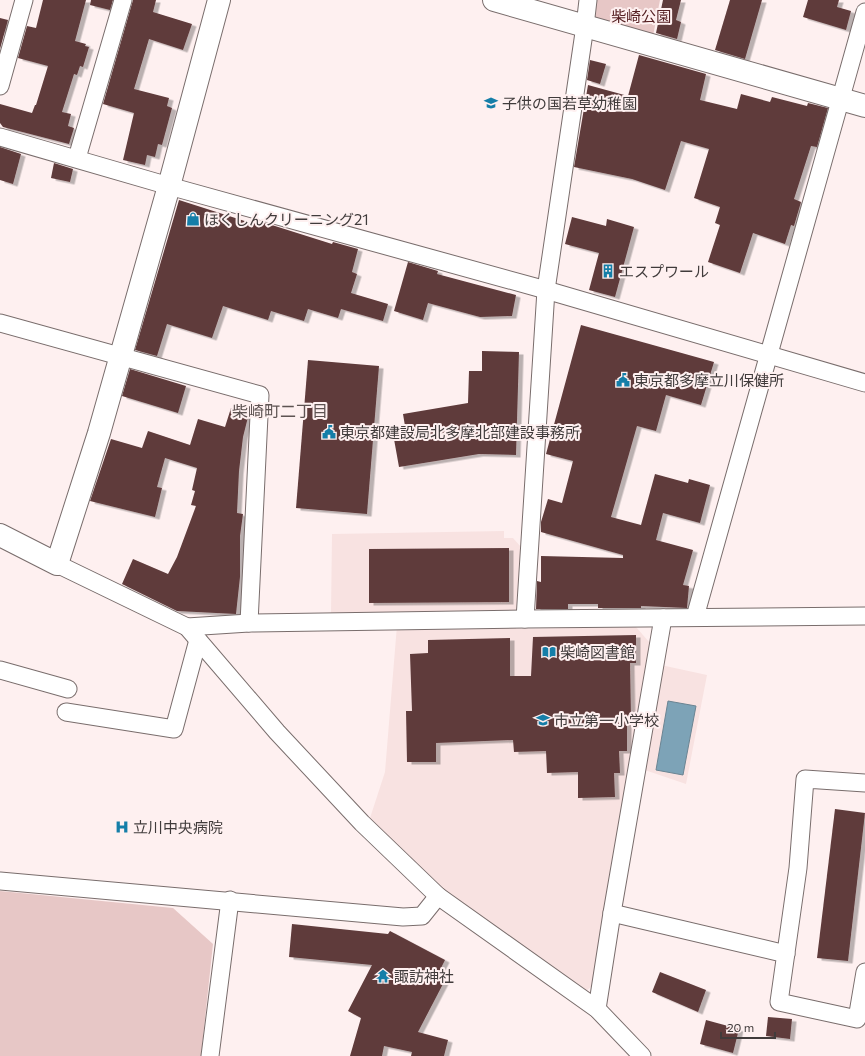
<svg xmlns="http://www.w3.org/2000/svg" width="865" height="1056" font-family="Commissioner,'Noto Sans JP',sans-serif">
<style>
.built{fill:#f8e2e1}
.green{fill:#e7c7c6}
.water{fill:#7da3b7;stroke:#6b8492}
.building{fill:#5f3b3b;filter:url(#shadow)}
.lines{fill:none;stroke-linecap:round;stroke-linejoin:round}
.street-casing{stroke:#796d6c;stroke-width:19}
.secondary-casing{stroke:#796d6c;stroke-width:24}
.street{stroke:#fff;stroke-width:17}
.secondary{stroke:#fff;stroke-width:22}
.labels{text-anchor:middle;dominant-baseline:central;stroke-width:4;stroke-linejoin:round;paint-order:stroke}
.park-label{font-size:15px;fill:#562023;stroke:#fef0f0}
.poi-label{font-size:15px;fill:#403b3b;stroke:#fef0f0;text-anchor:start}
.neighbourhood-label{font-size:16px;fill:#5e5352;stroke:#fef0f0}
</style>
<defs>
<filter id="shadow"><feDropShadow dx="4.5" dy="2.5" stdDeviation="0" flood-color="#0004"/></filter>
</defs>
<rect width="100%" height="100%" fill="#fef0f0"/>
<!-- built -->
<polygon class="built" points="504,531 504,538 513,538 521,547 516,629 636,627 650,643 647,662 707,675 686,784 630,765 592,986 586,991 445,893 370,818 385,772 398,613 331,614 332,534"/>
<!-- green -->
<g class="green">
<polygon points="596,0 660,0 653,36 594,20"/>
<polygon points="0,891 173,908 213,944 201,1056 0,1056"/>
</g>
<!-- water -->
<polygon class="water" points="668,701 696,706 683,775 656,770"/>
<!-- building -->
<g class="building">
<polygon points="43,0 86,0 75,41 86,44 85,46 89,47 83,67 80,66 77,75 74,74 62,112 71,114 68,126 74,128 69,144 3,127 0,123 0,104 32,113 35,105 36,105 48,66 18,58 27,26 36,28"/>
<polygon points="91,0 113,0 110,10 90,5"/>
<polygon points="133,0 156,0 153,12 192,24 183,50 149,39 134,89 169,98 167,106 172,108 162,145 158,144 155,157 147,155 145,165 123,160 134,113 103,104"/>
<polygon points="663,0 681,0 676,20 681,22 677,39 656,33"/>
<polygon points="730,0 762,0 745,59 715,50"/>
<polygon points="808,0 839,0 837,7 851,11 846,30 803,17"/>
<polygon points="0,18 8,20 0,49"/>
<polygon points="639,55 706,74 700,100 737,109 741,94 770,102 772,97 807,106 808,103 828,108 817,147 811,146 794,199 801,202 794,226 791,225 785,244 753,233 740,273 708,262 720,225 715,223 720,207 694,198 709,149 681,141 665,190 632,179 574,167 588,85 628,96"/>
<polygon points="590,60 606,64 600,84 587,80"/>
<polygon points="0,147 21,154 13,184 0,180"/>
<polygon points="54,163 73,169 70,182 51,178"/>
<polygon points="179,200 254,224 256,220 332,244 333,242 358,249 352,272 357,274 351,293 388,304 383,321 341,309 338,318 308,309 304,321 271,311 268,320 223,306 212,338 167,324 157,356 135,350"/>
<polygon points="572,217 606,226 607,219 634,227 615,297 589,290 599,253 565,244"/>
<polygon points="408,262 438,271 437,274 516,295 512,316 480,317 428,303 423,320 394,311"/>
<polygon points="581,325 714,362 701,405 666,395 656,431 637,426 611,517 641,525 655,474 688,483 689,479 710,485 700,523 663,513 656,540 693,550 683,585 689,586 687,608 641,606 641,608 598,608 598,604 568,604 568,609 536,609 537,581 541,582 541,556 623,558 623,555 541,532 541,522 548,499 562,503 573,461 546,454"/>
<polygon points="482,351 519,352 516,455 479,454 399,467 392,428 405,426 403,414 468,403 469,371 482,371"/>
<polygon points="308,360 379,366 367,514 296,508"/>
<polygon points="130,369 186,386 178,413 122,396"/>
<polygon points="231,408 249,413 243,437 239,471 237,513 243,514 240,536 240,577 236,614 177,611 122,584 133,559 168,574 177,557 196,506 191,505 195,491 192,490 197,468 165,458 157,487 162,488 155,517 90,501 111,439 142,448 148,431 190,445 198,419 225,427"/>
<polygon points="509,548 509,602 369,603 369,549"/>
<polygon points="636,635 636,663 630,663 631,719 627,719 627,751 619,751 620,773 614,773 615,797 578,798 578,772 547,773 546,751 514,752 513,740 436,743 436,762 407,762 406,711 412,711 410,654 428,653 428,640 510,638 510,676 531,676 533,637"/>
<polygon points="835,809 865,813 848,961 817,958"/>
<polygon points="292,924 388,934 390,931 445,960 436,978 444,982 418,1032 448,1040 444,1056 411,1056 412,1052 384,1046 382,1056 350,1056 361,1018 348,1011 372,965 289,957"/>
<polygon points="660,972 706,990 698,1012 652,992"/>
<polygon points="768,1017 792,1019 790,1039 766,1036"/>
<polygon points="706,1020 739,1029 733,1053 700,1044"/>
</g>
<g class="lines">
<!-- street casing -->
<g class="street-casing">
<g id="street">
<polyline points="0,86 24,0"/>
<polyline points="0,137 169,186 546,290 865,383"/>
<polyline points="77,158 123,0"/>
<polyline points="0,323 260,395 249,623"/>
<polyline points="57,564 187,627 277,732 362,823 438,896 597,1009 642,1056"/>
<polyline points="695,617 865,12"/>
<polyline points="525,619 546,290 585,26 588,0"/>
<polyline points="187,627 249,623 525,619 865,616"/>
<polyline points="0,670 68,689"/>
<polyline points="66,712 174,729 198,640"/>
<polyline points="865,783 805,779 798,868 779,1002 857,1019 865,972"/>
<polyline points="0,881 403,917 422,916 438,896"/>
<polyline points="612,913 786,954"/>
<polyline points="597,1009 612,913 663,618"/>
<polyline points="210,1056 230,900"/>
</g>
</g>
<!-- secondary casing -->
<g class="secondary-casing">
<g id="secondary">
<polyline points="494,0 865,106"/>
<polyline points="0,535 57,564 99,433 169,186 219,0"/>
</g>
</g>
<!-- street -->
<use href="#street" class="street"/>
<!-- secondary -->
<use href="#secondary" class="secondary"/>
</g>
<!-- icons -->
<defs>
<g id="school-bare" transform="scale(1.08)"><path d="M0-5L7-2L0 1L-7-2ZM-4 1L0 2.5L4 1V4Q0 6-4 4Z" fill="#157ea8" stroke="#fef0f0" stroke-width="2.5" paint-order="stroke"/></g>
<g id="shop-bare" transform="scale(1.08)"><path d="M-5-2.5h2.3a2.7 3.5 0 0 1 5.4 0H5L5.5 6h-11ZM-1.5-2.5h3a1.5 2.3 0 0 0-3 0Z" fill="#157ea8" stroke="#fef0f0" stroke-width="2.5" paint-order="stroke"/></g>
<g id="building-bare" transform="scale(1.08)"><path d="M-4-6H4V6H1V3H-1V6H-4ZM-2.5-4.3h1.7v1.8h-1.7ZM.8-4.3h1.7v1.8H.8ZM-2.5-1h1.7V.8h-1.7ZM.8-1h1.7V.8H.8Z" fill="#157ea8" stroke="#fef0f0" stroke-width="2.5" paint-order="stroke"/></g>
<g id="civic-bare" transform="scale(1.08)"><path d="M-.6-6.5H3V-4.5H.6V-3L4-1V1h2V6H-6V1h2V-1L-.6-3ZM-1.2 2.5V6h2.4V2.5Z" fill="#157ea8" stroke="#fef0f0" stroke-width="2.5" paint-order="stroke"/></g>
<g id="library-bare" transform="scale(1.08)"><path d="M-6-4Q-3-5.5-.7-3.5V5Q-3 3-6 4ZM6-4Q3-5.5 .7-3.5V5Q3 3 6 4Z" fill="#157ea8" stroke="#fef0f0" stroke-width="2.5" paint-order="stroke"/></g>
<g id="hospital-bare" transform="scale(1.08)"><path d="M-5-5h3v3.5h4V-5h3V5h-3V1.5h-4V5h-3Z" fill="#157ea8" stroke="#fef0f0" stroke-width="2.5" paint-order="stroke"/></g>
<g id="temple-bare" transform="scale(1.08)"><path d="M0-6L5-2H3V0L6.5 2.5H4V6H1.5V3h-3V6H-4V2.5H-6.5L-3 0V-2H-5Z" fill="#157ea8" stroke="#fef0f0" stroke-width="2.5" paint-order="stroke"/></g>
</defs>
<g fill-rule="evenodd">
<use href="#school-bare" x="491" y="103"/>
<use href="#shop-bare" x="193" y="219"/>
<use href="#building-bare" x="608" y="271"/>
<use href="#civic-bare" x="623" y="380"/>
<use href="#civic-bare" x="329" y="432"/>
<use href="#library-bare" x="549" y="652"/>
<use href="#school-bare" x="543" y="720"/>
<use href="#hospital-bare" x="122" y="827"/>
<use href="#temple-bare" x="383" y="976"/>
</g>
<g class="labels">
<!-- park labels -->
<g class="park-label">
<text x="641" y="16">柴崎公園</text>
</g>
<!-- poi labels -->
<g class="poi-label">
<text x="502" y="103">子供の国若草幼稚園</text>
<text x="204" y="219">ほくしんクリーニング21</text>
<text x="619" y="271">エスプワール</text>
<text x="634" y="380">東京都多摩立川保健所</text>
<text x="340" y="432">東京都建設局北多摩北部建設事務所</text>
<text x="560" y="652">柴崎図書館</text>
<text x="554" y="720">市立第一小学校</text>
<text x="133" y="827">立川中央病院</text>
<text x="394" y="976">諏訪神社</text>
</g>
<!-- neighbourhood labels -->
<g class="neighbourhood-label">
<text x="280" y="410">柴崎町二丁目</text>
</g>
</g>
<!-- scale -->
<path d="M721 1032v6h54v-6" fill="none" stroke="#403b3b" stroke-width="2"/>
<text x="727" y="1032" font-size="12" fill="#403b3b" stroke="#fef0f0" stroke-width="3" paint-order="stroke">20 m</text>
</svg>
